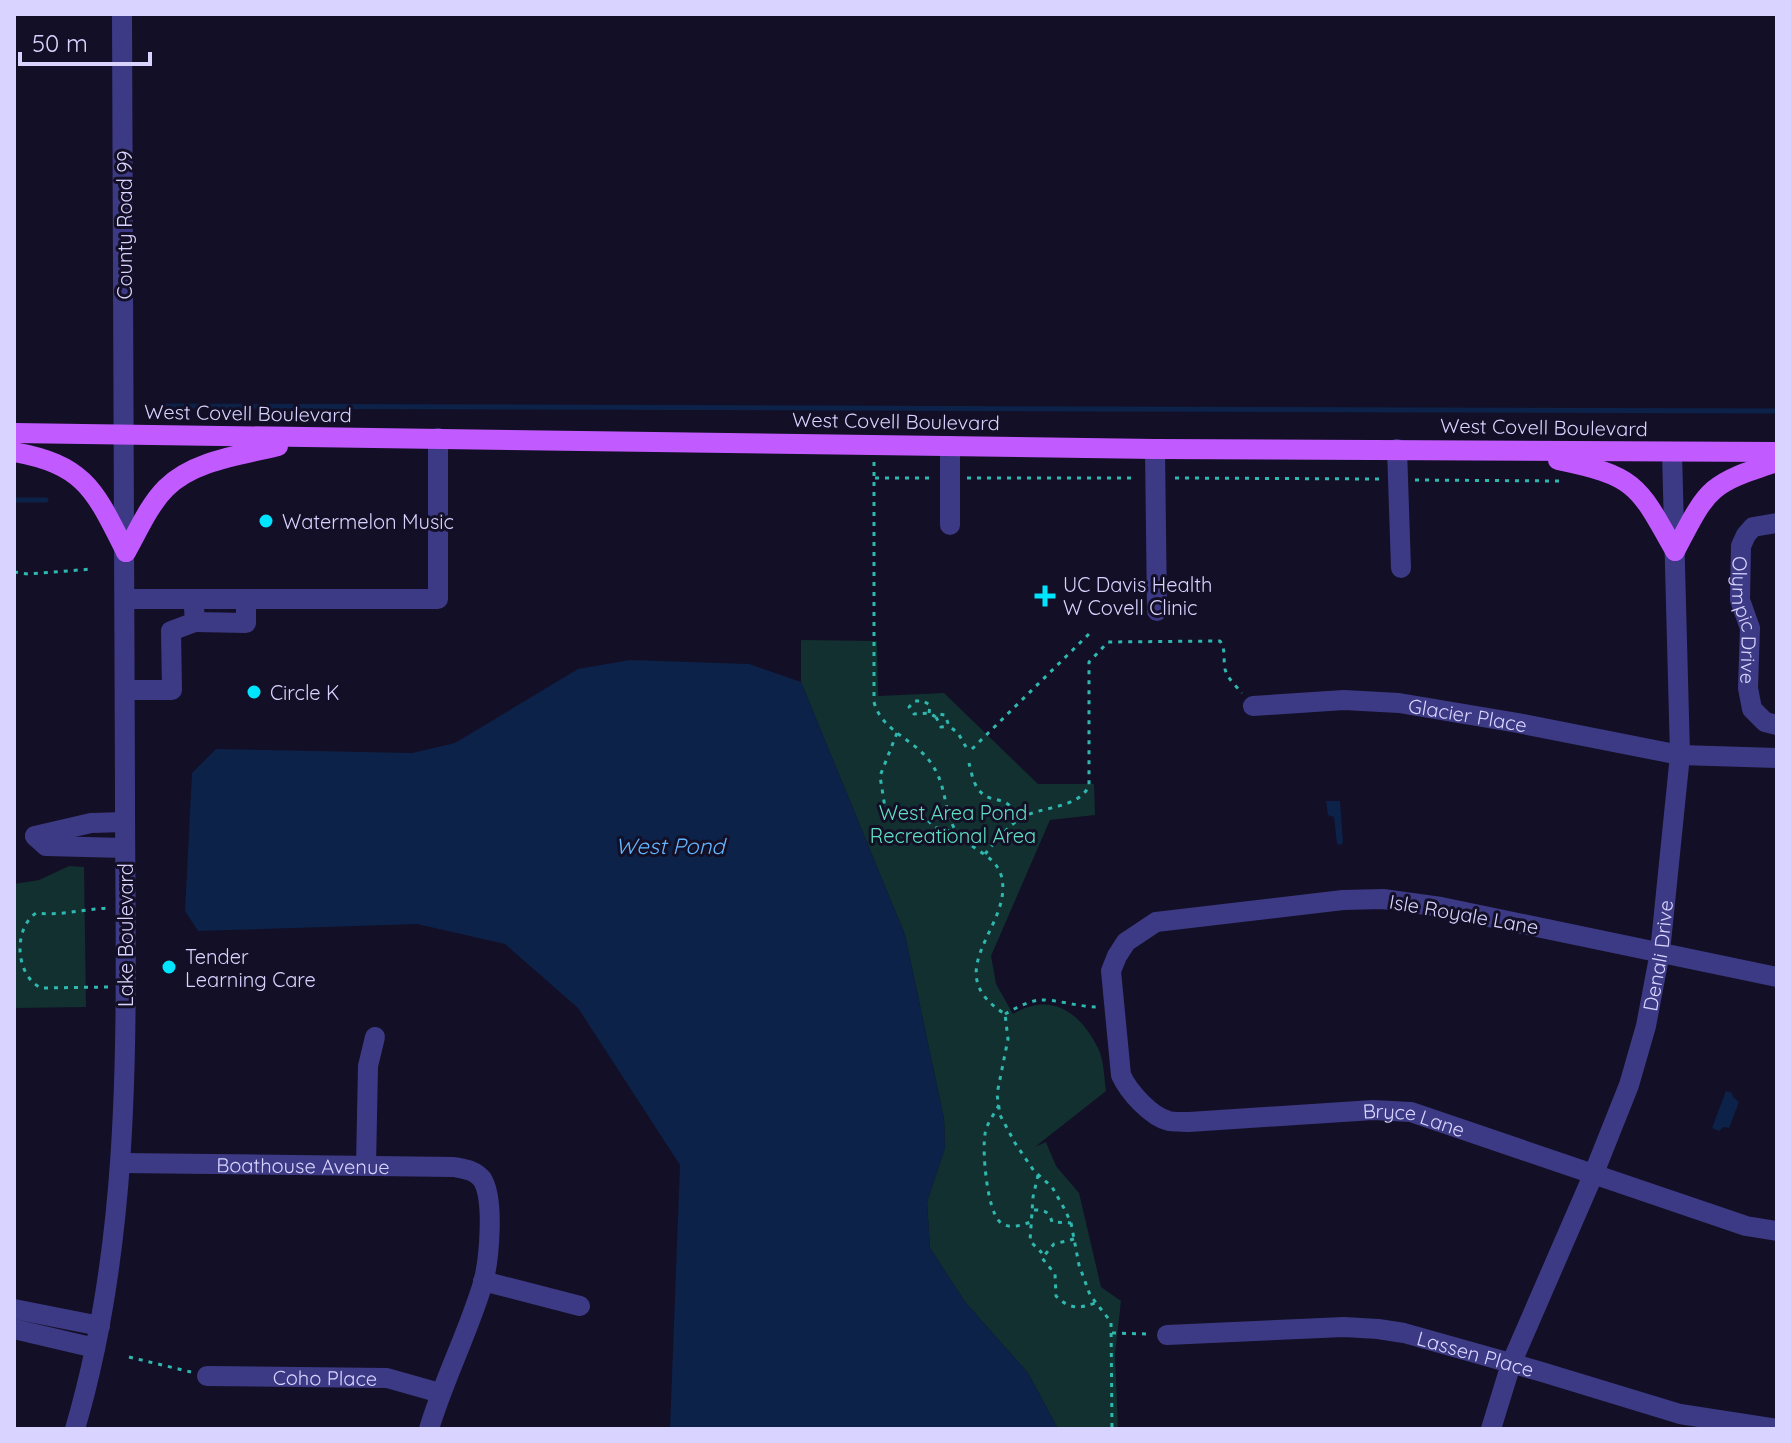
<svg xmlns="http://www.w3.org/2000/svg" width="1791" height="1443" font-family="Quicksand,sans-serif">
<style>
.green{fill:#12302f}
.water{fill:#0c2248}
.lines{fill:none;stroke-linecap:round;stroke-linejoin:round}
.stream{stroke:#0c2248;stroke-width:5}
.path{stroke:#2fb8b0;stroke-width:3;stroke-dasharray:4 6;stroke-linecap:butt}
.minor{stroke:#3d3a85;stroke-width:20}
.major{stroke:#c25bff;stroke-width:20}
.poi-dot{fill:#00e5ff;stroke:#130f26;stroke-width:3}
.labels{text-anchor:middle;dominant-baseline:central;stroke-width:6;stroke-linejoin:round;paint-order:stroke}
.street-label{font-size:20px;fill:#d9d4ff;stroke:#130f26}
.poi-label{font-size:20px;fill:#d9d4ff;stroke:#130f26;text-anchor:start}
.park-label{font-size:20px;fill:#5fe0c0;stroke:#130f26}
.water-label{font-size:22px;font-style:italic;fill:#62b6ff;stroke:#130f26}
</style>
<rect width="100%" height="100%" fill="#130f26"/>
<!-- green -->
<g class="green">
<path d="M 801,640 L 877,641 L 878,696 L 944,693 L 1038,784 L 1094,784 L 1095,815 L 1050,820 L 991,956 L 996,984 L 1013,1014 C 1051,991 1080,1012 1098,1048 C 1104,1060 1104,1078 1106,1091 L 1035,1147 L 1046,1142 L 1056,1166 L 1079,1193 L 1101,1287 L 1121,1301 L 1115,1354 L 1118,1429 L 1058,1429 L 1028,1373 L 965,1302 L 930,1248 L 927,1202 L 945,1148 L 944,1119 L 905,935 L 801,682 Z"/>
<polygon points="69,866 84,867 86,1007 14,1008 14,884 39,880"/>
</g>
<!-- water -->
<g class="water">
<polygon points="630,660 749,664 801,682 905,935 944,1119 945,1148 927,1202 930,1248 965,1302 1028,1373 1058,1429 670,1429 680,1165 578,1008 505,944 417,924 198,931 185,911 192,773 216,749 412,753 455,743 578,669"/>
<polygon points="1326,801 1340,801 1343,842 1341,845 1337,844 1334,817 1328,815"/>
<polygon points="1726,1091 1732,1093 1733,1097 1739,1102 1729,1128 1724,1127 1719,1131 1712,1128"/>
</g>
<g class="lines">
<!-- stream -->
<g class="stream">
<polyline points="165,406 1777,411"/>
<polyline points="14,500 46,500"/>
</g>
<!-- path -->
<g class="path">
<path d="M 874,462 L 874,702 C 882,732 915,739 931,763 C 948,787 943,812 956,831 C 967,848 992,853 1000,872 C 1019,923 934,970 1005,1014 L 1008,1039 L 997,1094 L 1000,1115 L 1015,1143 L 1034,1171 L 1052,1187 L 1065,1210 L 1071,1223 L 1079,1265 L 1090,1295 L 1111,1322 L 1112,1429"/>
<polyline points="875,478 931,478"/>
<polyline points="967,478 1135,478"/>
<polyline points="1175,478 1379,479"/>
<polyline points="1415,480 1559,481"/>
<polyline points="14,572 28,574 92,569"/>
<polyline points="929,713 930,705 923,701 915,701 909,707 914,714 929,713 936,717 939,714 945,715 949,726 958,733 966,747"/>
<polyline points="936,717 941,727 949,726"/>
<polyline points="897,733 880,776 886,814 911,811 925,817 934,827 958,833"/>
<polyline points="972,749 1092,631"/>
<path d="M 969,763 C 971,771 973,782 978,789 C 991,807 1009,791 1019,821"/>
<path d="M 985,854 C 996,841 1007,827 1021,818 C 1041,806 1078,809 1089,786 L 1089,662 L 1108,642 L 1220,641 C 1226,650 1223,658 1225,669 C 1227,678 1236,686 1242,693"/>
<path d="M 108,987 L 41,988 C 15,975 13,929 36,913 C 61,916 84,909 109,908"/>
<path d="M 1005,1014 C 1016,1008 1028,1001 1040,1000 C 1055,999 1079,1007 1097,1007"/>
<path d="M 999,1105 C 994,1114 986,1125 985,1134 C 982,1152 987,1210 1000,1222 C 1010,1230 1021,1225 1031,1222"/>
<polyline points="1038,1175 1033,1197 1030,1241 1042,1253"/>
<path d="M 1034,1210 C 1044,1210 1049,1211 1052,1222 L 1071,1223"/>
<path d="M 1074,1239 L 1054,1244 L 1042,1258 L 1055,1274 L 1056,1296 C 1069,1309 1079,1309 1095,1303"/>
<polyline points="1112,1333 1149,1334"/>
<polyline points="129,1357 191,1372"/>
</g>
<!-- minor -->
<g class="minor">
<polyline points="1155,449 1157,611"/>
<polyline points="1397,449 1401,568"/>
<path id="s1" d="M 1777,523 L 1753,527 L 1746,535 L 1741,546 L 1740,600 L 1750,628 L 1748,688 L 1752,709 L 1765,722 L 1777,725"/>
<polyline points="950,525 950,446"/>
<polyline points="126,599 438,599 438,438"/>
<polyline points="194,608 195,622 246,623 246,600"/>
<polyline points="125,690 172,690 171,631 195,622"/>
<path id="s2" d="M 1253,706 L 1344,700 L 1399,703 L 1518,723 L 1680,755 L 1777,758"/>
<polyline points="35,836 46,846 125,848"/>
<polyline points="35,836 91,823 125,822"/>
<path id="s3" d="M 1777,977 L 1441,907 L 1383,899 L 1343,900 L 1156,922 L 1126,942 L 1117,956 L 1111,971 L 1121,1075 C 1128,1091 1151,1117 1169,1121 C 1175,1122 1183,1122 1189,1122 L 1373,1110 L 1411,1112 L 1746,1226 L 1777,1231"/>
<path id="s4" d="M 121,1163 L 454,1167 C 464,1169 475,1170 482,1179 C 495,1199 489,1261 483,1283 C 468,1333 444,1379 429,1429"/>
<polyline points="366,1166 368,1066 375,1037"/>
<polyline points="483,1281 580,1306"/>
<polyline points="14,1309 100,1326"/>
<polyline points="14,1329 95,1348"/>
<path id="s5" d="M 1167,1335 L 1344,1327 L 1378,1329 L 1404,1333 L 1542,1372 L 1680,1414 L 1777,1429"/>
<path id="s6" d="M 207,1376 L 387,1378 L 440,1393"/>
<path d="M 75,1429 C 136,1222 125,1005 125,792 C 126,532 124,273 122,14"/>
<path id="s7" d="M 1491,1429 L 1511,1364 L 1594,1173 L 1629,1085 L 1646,1026 L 1660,952 L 1680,755 L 1672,452"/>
</g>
<!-- major -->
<g class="major">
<polyline points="14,433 1155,449 1777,452"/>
<path d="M 14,452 C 86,465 95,491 126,552"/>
<path d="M 1558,460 C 1635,476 1638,484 1675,551"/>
<path d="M 1675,551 C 1708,488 1708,484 1777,462"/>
<path d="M 126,552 C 138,531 149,505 166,488 C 194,460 242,455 278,446"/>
</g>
</g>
<!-- markers -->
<g class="poi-dot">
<circle cx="266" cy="521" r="8"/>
<path d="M1041 584h8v8h8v8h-8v8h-8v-8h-8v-8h8z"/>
<circle cx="254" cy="692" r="8"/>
<circle cx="169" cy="967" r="8"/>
</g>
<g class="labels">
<!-- street labels -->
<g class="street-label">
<text transform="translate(124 225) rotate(-90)">County Road 99</text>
<text transform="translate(248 413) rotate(1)">West Covell Boulevard</text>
<text transform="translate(896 421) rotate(1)">West Covell Boulevard</text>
<text transform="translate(1544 427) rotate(1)">West Covell Boulevard</text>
<text stroke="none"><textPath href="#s1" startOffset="122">Olympic Drive</textPath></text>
<text stroke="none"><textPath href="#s2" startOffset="216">Glacier Place</textPath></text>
<text transform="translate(1464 914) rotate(10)">Isle Royale Lane</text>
<text transform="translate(125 935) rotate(-90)">Lake Boulevard</text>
<text stroke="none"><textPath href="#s7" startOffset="504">Denali Drive</textPath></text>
<text stroke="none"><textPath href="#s3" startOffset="1118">Bryce Lane</textPath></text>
<text stroke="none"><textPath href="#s4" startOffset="182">Boathouse Avenue</textPath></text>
<text stroke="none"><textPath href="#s5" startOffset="312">Lassen Place</textPath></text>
<text stroke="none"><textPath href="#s6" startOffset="118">Coho Place</textPath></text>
</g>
<!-- poi labels -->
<g class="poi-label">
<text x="282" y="521">Watermelon Music</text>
<text x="1063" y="584">UC Davis Health<tspan x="1063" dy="23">W Covell Clinic</tspan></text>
<text x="270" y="692">Circle K</text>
<text x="185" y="956">Tender<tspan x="185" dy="23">Learning Care</tspan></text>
</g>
<!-- park labels -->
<g class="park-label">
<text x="953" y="812">West Area Pond<tspan x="953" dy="23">Recreational Area</tspan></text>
</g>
<!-- water labels -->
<g class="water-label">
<text x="670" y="846">West Pond</text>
</g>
</g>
<!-- border -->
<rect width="1791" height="1443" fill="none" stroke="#d9d4ff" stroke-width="32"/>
<!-- scale -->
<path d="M20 52v12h130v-12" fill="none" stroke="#d9d4ff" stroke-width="4"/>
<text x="32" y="52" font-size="24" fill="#d9d4ff" stroke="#130f26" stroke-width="6" paint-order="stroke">50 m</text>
</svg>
